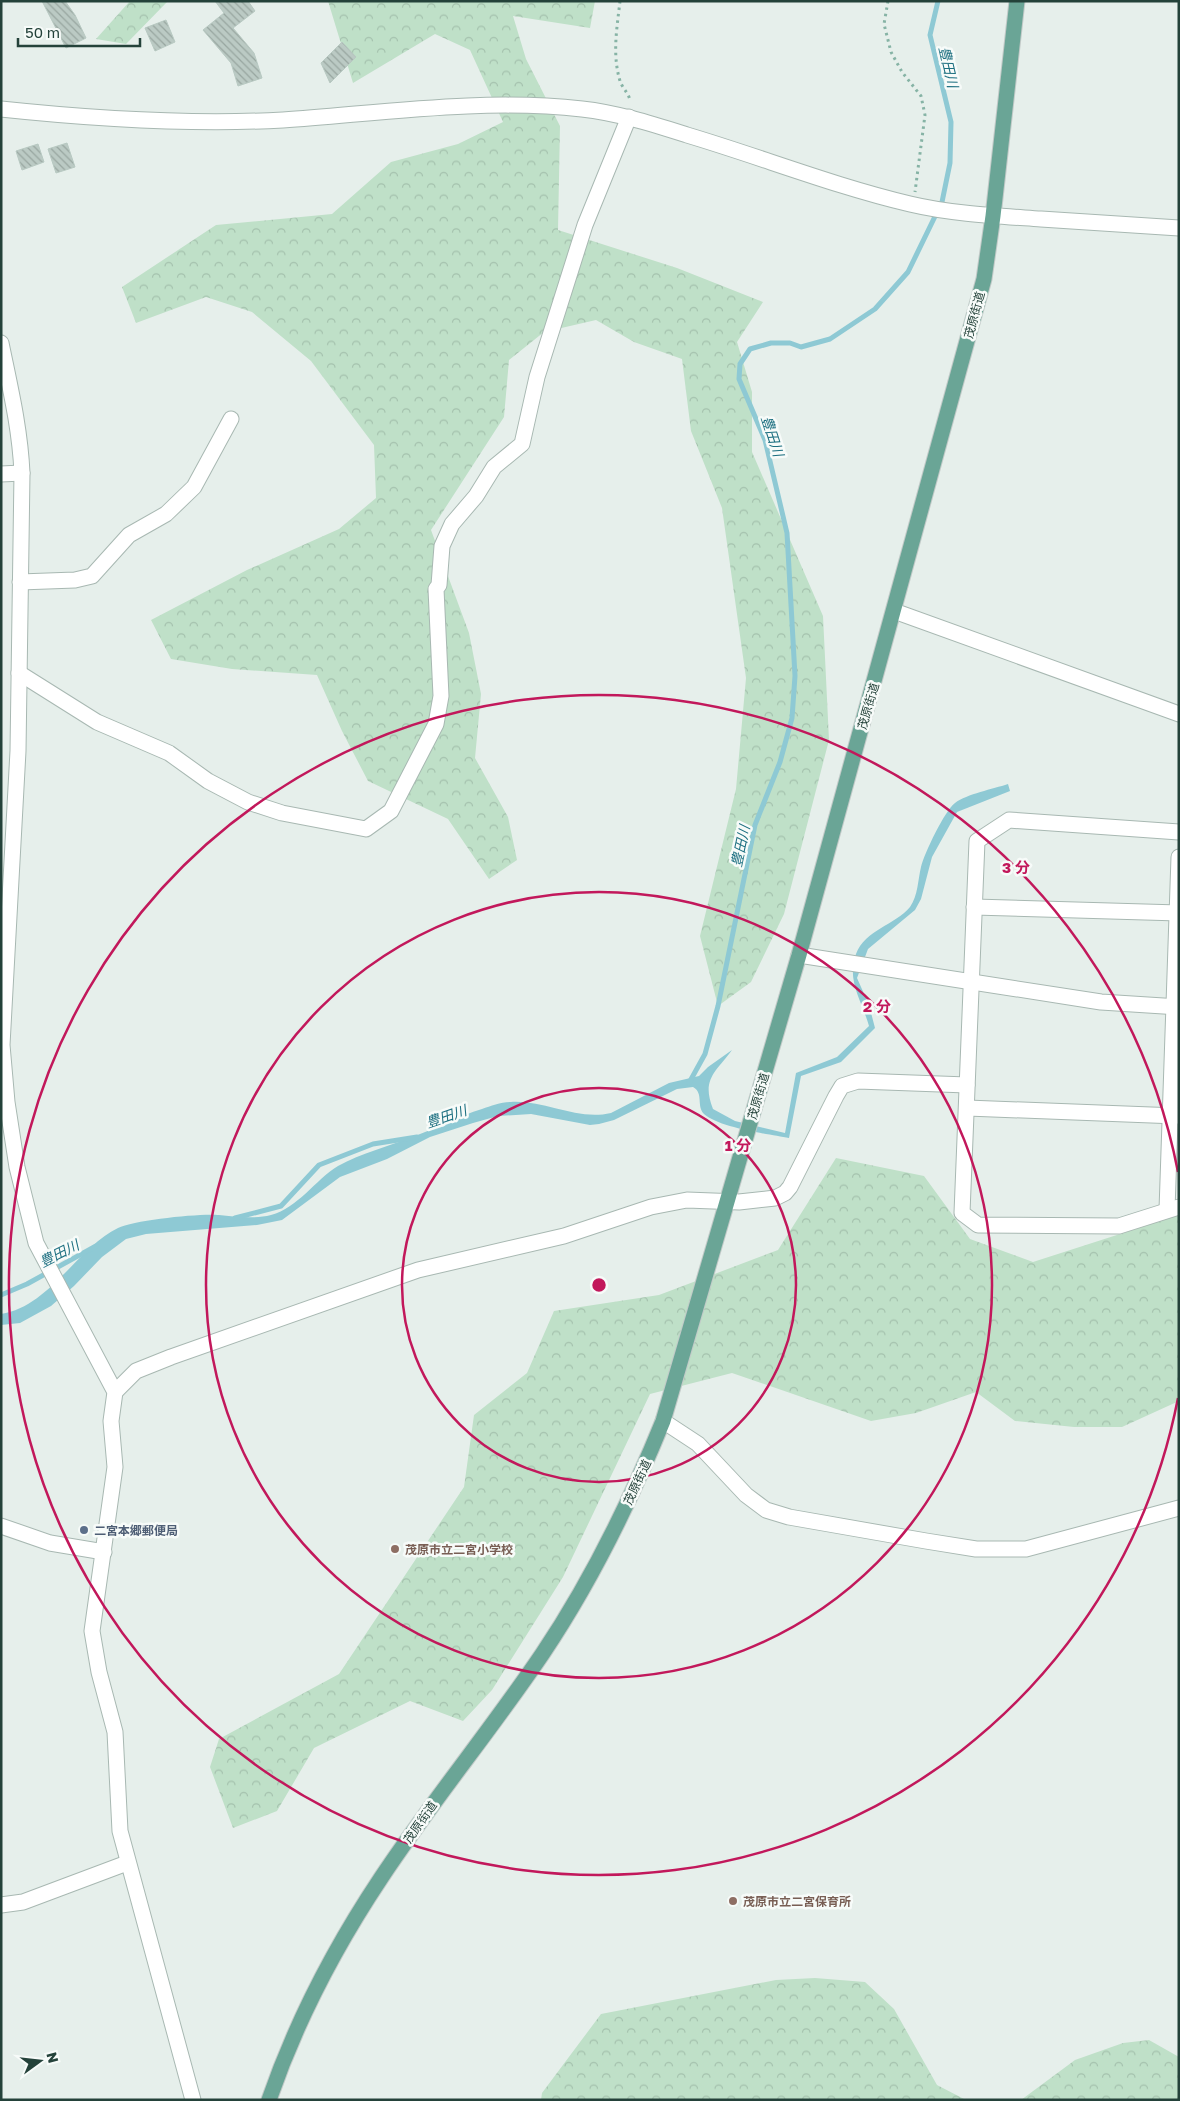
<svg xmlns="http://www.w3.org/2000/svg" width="1180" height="2101" font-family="'Golos Text','Noto Sans JP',sans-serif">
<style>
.forest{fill:url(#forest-crowns)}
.water{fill:#8ec9d4}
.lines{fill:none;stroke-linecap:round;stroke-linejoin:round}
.stream{stroke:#8ec9d4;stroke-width:5}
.building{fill:url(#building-back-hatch);stroke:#b8c9c2}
.minor-casing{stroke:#a8b8b2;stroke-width:17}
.major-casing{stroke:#c2cac8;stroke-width:17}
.path{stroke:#86b3a5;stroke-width:3;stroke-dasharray:2.5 4;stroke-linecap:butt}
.minor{stroke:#fff;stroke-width:15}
.major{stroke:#6aa596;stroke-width:15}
.ring{fill:none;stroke:#c2185b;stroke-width:2.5}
.service-dot{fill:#5c6f8a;stroke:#f7fbf9;stroke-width:2}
.education-dot{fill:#8d6e63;stroke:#f7fbf9;stroke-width:2}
.labels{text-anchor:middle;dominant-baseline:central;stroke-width:5;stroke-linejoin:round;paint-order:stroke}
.street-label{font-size:12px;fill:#24423a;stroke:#f7fbf9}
.service-label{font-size:12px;font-weight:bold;fill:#4e5e75;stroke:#f7fbf9;text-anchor:start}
.education-label{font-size:12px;font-weight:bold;fill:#785e54;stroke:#f7fbf9;text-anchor:start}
.water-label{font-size:14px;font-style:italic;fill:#1c6f80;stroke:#f7fbf9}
.centre{fill:#c2185b;stroke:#f7fbf9;stroke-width:2.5}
.ring-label{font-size:15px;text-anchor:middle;font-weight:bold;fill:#c2185b;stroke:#f7fbf9;stroke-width:5;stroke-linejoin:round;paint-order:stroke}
</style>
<defs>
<pattern id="forest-crowns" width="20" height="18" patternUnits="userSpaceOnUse" patternTransform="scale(1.25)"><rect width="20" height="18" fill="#bfe0c8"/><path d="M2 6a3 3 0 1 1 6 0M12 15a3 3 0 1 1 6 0" fill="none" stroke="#a4c1ad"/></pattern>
<pattern id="building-back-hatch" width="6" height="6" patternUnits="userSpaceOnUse" patternTransform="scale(1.25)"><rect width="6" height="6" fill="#bbcac4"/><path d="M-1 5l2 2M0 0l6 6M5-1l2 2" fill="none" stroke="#98a6a0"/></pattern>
</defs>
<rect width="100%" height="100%" fill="#e6efeb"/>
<!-- forest -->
<g class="forest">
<polygon points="130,1 168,1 126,44 96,39"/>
<polygon points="328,1 595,1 590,28 513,16 526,59 560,126 558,230 677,268 763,302 737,342 752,392 752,452 823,616 829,740 784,914 751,982 718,1006 700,936 736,789 746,678 722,508 691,431 682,359 634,342 596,320 544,332 509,360 504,417 431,530 469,633 481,694 475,758 508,817 517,860 489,879 448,819 368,781 342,731 317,675 232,669 171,659 151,620 247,570 339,529 376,498 374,445 311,361 252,312 206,297 136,323 122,287 216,225 332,214 391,162 458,144 503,122 470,50 435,34 353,83"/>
<polygon points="836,1158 924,1176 970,1239 1033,1262 1179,1215 1179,1401 1122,1427 1074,1427 1015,1421 976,1392 916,1413 871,1421 732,1373 650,1394 563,1577 492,1690 463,1721 410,1701 314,1748 277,1811 233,1828 210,1767 219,1739 339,1674 464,1487 474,1415 527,1373 554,1311 659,1295 778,1250"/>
<polygon points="815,1978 865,1982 894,2009 937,2085 966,2100 541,2100 542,2093 601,2014 776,1980"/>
<polygon points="1149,2040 1179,2057 1179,2100 1021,2100 1075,2060 1123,2043"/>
</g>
<!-- water -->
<path class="water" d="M 1008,784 L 1010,791 L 957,812 L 932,857 L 921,899 L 915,910 L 868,949 L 857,978 L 869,1005 L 875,1028 L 841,1062 L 801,1076 L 789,1138 C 768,1134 720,1128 704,1114 C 696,1106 704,1093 693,1087 L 677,1089 L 614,1120 L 599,1124 L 590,1125 L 531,1114 L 498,1116 L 473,1123 L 430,1137 L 387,1159 L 340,1177 L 282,1220 L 257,1225 L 146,1234 L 126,1239 L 102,1257 L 74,1286 L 51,1306 L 20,1323 L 1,1325 L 1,1314 C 49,1307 78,1247 118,1228 C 134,1220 201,1213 219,1215 C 235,1217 255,1219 271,1215 C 298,1208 315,1180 338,1166 C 361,1153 390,1146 415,1136 C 437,1128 459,1116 482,1109 C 491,1106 501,1102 511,1102 C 545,1100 577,1121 611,1113 L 669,1083 L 699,1076 L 708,1067 L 732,1050 C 716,1072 701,1079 713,1109 L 735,1121 L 785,1133 L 796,1073 L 837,1057 L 869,1026 C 862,1001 846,980 856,954 C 865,930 895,925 910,907 C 918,896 918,879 921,867 C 924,854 945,810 955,803 C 967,794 993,789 1008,784 Z"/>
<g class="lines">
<!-- stream -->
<g class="stream">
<polyline points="689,1083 705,1054 718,1006 755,825 780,762 792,718 795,676 787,533 765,440 739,379 740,364 750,349 771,343 790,343 801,347 830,339 875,309 908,272 942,202 950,163 951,122 930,35 938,1"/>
<polyline points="235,1218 281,1206 319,1165 373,1144 417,1137"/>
<polyline points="1,1295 27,1284 96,1246"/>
</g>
</g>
<!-- building -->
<g class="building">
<polygon points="42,1 65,1 75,15 86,38 66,48"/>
<polygon points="215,1 248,1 255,11 233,28 254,53 262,78 238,86 231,63 203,30 224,13"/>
<polygon points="166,20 175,42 155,51 145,28"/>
<polygon points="342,42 356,57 330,83 321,63"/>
<polygon points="67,143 75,167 56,173 48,149"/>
<polygon points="38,144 44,162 22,170 16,151"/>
</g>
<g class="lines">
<!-- minor casing -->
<g class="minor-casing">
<g id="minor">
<path d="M 1,109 C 95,119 189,125 283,120 C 382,113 483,98 582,109 C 618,113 652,124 687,135 C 761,157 834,186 910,204 C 952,214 998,216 1041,219 C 1087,222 1133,225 1179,228"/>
<path d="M 1,343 C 10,387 20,428 22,473 L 18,751 L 2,1045 L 7,1102 L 17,1167 L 36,1243 L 115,1392 L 111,1421 L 115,1467 L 92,1631 L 99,1672 L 115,1732 L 120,1831 L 193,2100"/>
<polyline points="1,474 22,473"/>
<polyline points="20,582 75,580 92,576 129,535 166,514 194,487 231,419"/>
<polyline points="894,611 1179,714"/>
<polyline points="19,673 97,722 169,753 208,781 248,802 282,813 366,829 391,811 436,724 441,696 436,589 439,585 442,546 452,524 476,496 494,467 522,444 537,377 585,225 629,117"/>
<polyline points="1179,832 1009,820 977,841 962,1213 978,1225 1119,1226 1179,1207"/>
<polyline points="974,907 1179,913"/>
<polyline points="799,955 1101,1002 1179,1007"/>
<polyline points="967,1108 1177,1116"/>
<polyline points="1167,1210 1179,857"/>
<polyline points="115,1392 136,1371 171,1357 418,1270 564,1236 651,1207 687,1200 739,1202 775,1198 785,1193 790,1187 836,1096 842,1086 858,1081 967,1085"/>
<polyline points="663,1421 698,1444 746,1495 766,1510 789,1517 926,1541 976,1549 1026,1549 1179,1508"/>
<polyline points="1,1526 50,1543 104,1552"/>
<polyline points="1,1905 23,1902 127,1863"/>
</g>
</g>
<!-- major casing -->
<g class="major-casing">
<path id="major" d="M 269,2100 C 296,2022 335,1947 381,1878 C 432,1801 491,1730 543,1653 C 592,1580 630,1502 663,1421 L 799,955 L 984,279 L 993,216 L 1017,1"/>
</g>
<!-- path -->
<g class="path">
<path d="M 620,1 C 617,28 612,54 620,81 C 622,88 630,94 630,102"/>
<polyline points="888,1 884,24 891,52 902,72 921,96 925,115 915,192"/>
</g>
<!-- minor -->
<use href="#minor" class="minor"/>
<!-- major -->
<use href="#major" class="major"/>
</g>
<!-- distance rings -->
<g class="ring">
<circle cx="599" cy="1285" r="197"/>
<circle cx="599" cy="1285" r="393"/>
<path d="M1178 1398A590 590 0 1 1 1178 1172"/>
</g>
<!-- markers -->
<circle class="service-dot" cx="84" cy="1530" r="5"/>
<g class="education-dot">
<circle cx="395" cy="1549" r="5"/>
<circle cx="733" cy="1901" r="5"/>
</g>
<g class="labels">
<!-- street labels -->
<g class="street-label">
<text transform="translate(974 315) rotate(-75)">茂原街道</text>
<text transform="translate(868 706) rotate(-74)">茂原街道</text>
<text transform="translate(758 1096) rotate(-74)">茂原街道</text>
<text transform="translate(637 1482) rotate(-65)">茂原街道</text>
<text transform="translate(420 1822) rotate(-55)">茂原街道</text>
</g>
<!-- service labels -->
<g class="service-label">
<text x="94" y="1530">二宮本郷郵便局</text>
</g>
<!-- education labels -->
<g class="education-label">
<text x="405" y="1549">茂原市立二宮小学校</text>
<text x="743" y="1901">茂原市立二宮保育所</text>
</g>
<!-- water labels -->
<g class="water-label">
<text transform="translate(949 67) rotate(77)">豊田川</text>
<text transform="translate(773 436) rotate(72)">豊田川</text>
<text transform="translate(740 846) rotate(-78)">豊田川</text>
<text transform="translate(446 1116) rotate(-19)">豊田川</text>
<text transform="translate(59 1253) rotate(-27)">豊田川</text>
</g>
</g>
<circle cx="599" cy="1285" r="8" class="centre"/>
<g class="ring-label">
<text x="1016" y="873">3 分</text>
<text x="877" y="1012">2 分</text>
<text x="738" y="1151">1 分</text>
</g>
<!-- border -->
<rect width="1180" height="2101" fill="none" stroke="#24423a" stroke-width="5"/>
<!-- north arrow -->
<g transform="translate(40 2061) rotate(75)" stroke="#f7fbf9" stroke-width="4" paint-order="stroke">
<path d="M0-4L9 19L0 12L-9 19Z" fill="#24423a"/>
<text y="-8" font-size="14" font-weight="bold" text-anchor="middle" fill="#24423a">N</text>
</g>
<!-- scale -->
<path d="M18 38v8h122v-8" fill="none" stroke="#24423a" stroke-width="2.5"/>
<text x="25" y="38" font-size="15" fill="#24423a" stroke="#f7fbf9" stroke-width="4" paint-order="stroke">50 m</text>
</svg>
